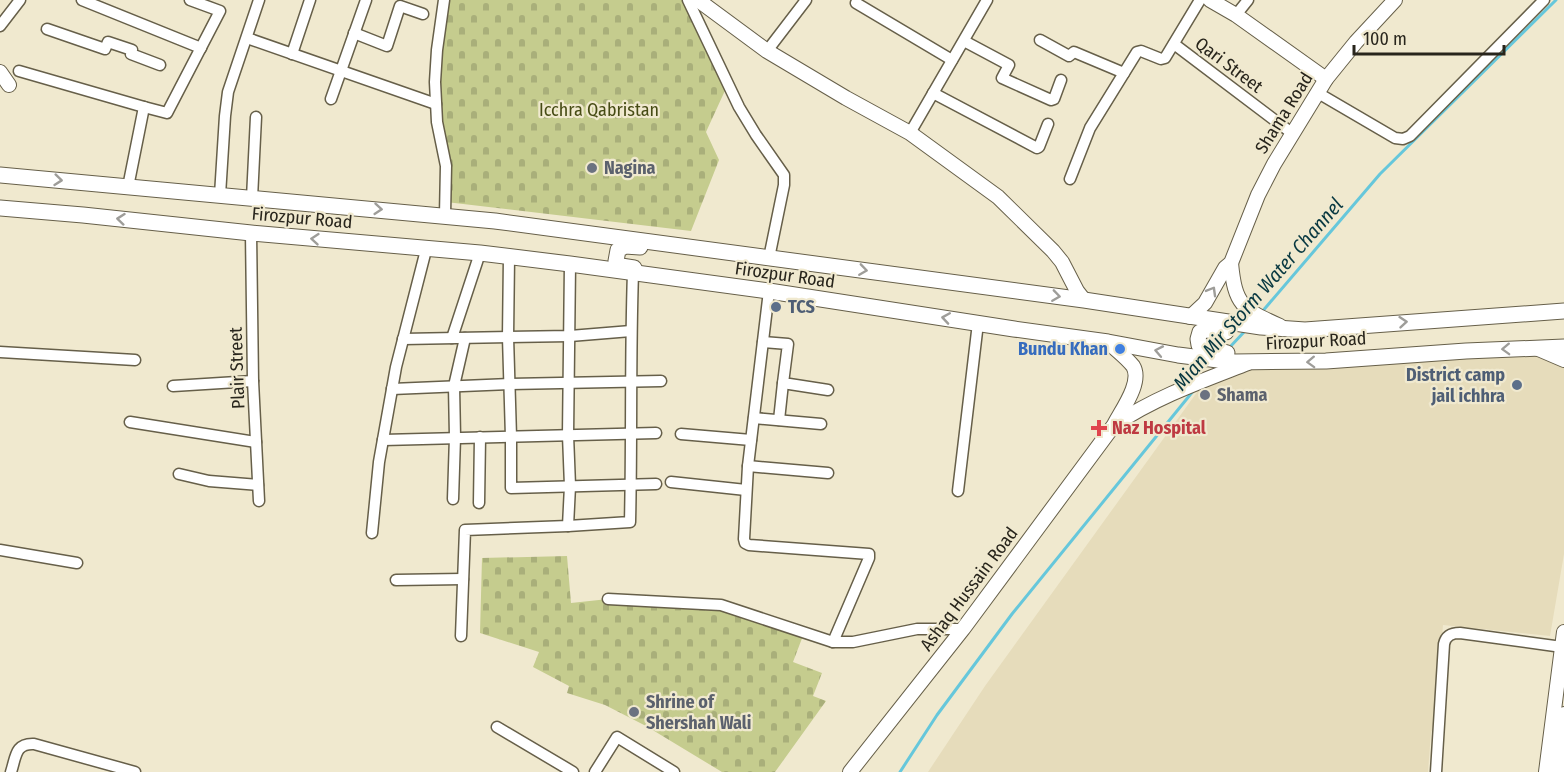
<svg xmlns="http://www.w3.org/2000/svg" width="1564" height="772" font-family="'Fira Sans Condensed',sans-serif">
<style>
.built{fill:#e6dcbb}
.cemetery{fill:url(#cemetery-stones)}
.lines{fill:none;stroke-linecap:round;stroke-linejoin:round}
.stream{stroke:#66c7db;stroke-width:3}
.street-casing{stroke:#665f49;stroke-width:13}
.secondary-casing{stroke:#665f49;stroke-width:16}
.primary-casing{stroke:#665f49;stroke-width:17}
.street{stroke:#fff;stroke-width:10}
.secondary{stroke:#fff;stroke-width:14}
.primary{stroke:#fff;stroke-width:15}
.oneway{stroke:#9e9d99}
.worship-dot{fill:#6b7280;stroke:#f0e9cf;stroke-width:2}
.service-dot{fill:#5c6f8a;stroke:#f0e9cf;stroke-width:2}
.shop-dot{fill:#3f7fe0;stroke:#f0e9cf;stroke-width:2}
.health-dot{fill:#e0444e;stroke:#f0e9cf;stroke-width:2}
.labels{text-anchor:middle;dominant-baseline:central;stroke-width:4.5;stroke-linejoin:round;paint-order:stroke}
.street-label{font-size:18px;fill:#28251c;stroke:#f0e9cf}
.park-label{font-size:18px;fill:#464b14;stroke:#f0e9cf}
.worship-label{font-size:18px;font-weight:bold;fill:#5b616d;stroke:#f0e9cf;text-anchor:start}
.service-label{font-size:18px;font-weight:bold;fill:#4e5e75;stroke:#f0e9cf;text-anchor:start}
.shop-label{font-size:18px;font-weight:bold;fill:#366cbe;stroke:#f0e9cf;text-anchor:end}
.health-label{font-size:18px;font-weight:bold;fill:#be3a42;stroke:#f0e9cf;text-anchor:start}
.water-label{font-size:20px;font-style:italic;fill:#083841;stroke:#f0e9cf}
</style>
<defs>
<pattern id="cemetery-stones" width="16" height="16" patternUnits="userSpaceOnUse" patternTransform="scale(1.5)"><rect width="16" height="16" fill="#c5cc8e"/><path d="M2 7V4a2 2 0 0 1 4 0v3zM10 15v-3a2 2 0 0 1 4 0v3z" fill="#a9af7a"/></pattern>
</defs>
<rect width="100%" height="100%" fill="#f0e9cf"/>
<!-- built -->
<polygon class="built" points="1564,343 1564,554 1550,636 1443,625 1435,721 1431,733 1428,772 928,772 985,686 1226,352 1262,358"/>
<!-- cemetery -->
<g class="cemetery">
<polygon points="444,0 688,0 728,84 706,132 719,160 691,231 446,202 437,122"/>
<polygon points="567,556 571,603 608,599 721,605 804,633 793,662 822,673 813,696 826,701 775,772 722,772 646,726 605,705 567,693 569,686 533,667 539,652 480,633 482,558"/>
</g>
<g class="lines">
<!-- stream -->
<g class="stream">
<polyline points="1261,313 1380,174 1556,0"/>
<polyline points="1229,348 1245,331"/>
<polyline points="900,772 937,715 1012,614 1194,390"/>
</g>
<!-- street casing -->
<g class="street-casing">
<g id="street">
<polyline points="82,0 201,48"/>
<polyline points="444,0 437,50 435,82 437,122 446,166 445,215"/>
<polyline points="688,0 739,107 756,135 784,175 784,185 769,258"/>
<polyline points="856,3 952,60"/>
<polyline points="1236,15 1248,0"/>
<polyline points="0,26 20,0"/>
<polyline points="47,29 105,49 108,42 132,50 131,54 160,65"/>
<polyline points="354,33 387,46 400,6 423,14"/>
<polyline points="247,38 436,104"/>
<polyline points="1040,40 1069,56 1074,52 1124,73"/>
<polyline points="964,41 1009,65 1002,78 1051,100 1054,99 1061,80"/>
<polyline points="1174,44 1293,134"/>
<polyline points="767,51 806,0"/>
<polyline points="292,54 310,0"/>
<polyline points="19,71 144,107 128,187"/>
<polyline points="933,93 1037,148 1039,147 1048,124"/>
<polyline points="1318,93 1395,138 1403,139 1410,136 1544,0"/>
<polyline points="331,99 366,0"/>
<polyline points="144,107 167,113 220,11 190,0"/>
<polyline points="910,133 987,0"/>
<polyline points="1070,179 1090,128 1137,52 1141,51 1161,59 1165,58 1200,0"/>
<polyline points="220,195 225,116 228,92 259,0"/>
<polyline points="252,198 256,117"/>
<polyline points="251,233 253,381 259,501"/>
<polyline points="509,257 508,337 511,437 511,488 656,484"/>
<polyline points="769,291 748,466 744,539 745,543 749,545 869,554 869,558 833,642"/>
<polyline points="452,338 480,253"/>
<polyline points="403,339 570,336 631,331"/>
<polyline points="763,342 788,344 783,383 828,390"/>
<polyline points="0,352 135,360"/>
<polyline points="173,386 253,381"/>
<polyline points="392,389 510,384 661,381"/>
<polyline points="754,418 821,424"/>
<polyline points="779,420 783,383"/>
<polyline points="130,422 256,442"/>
<polyline points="681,434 751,440"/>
<polyline points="383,440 656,433"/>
<polyline points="748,466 828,473"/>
<polyline points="179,474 209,481 258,485"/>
<polyline points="671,482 746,490"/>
<polyline points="958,491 978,323"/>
<polyline points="453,499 455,437 454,386 465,338"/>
<polyline points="479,503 480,437"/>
<polyline points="568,526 570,486 568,435 570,264"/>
<polyline points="372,533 379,462 396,367 426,250"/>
<polyline points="0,550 77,563"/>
<polyline points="396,580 463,579"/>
<polyline points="608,599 721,605 833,642 853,642 917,629 963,629"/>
<path d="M 461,636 L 465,530 L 568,526 L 630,522 C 632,439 630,356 633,273"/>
<polyline points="497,727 573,772"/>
<path d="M 11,772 C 16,757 15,743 34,744 L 135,772"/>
<polyline points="595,772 617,737 674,772"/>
<path d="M 1436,772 L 1444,644 C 1446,635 1452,633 1460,633 L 1562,647"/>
</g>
</g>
<!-- secondary casing -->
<g class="secondary-casing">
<g id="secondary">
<polyline points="698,0 767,51 846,98 910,133 998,197 1053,251 1062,262 1077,291 1084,300"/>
<polyline points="1210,0 1236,15 1326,79"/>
<polyline points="0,72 9,85"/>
<path d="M 1231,263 C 1235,305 1242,309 1280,326"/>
<polyline points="1190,317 1205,303 1225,268 1231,263 1258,195 1274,164 1326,79 1356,42 1395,0"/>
<polyline points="1536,348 1564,360"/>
<path d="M 1116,424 C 1156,397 1202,381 1248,363"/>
<path d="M 850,772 L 963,629 L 1114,425 C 1121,411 1143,382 1133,366 C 1126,357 1116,350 1108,342"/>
<polyline points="1546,772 1564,632"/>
<polyline points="1558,772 1564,714"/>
</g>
</g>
<!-- primary casing -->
<g class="primary-casing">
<g id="primary">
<polyline points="0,175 495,221 1084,300 1261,327 1305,330 1564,311"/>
<polyline points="0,208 83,215 251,233 480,253 570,264 769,291 1014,329 1108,342 1178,355 1234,362 1326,361 1466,351 1564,347"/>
<polyline points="634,268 621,266 616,261 618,250 625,246 640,247"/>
<polyline points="1226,332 1206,330 1200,332 1198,339 1199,345 1227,353"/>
</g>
</g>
<!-- street -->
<use href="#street" class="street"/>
<!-- secondary -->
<use href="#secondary" class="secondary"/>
<!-- primary -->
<use href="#primary" class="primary"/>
</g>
<!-- one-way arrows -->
<defs><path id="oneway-chevron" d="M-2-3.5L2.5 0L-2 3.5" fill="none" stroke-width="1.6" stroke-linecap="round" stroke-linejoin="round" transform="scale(1.5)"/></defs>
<g class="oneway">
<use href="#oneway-chevron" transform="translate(58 180) rotate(6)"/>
<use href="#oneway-chevron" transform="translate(378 209) rotate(5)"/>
<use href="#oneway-chevron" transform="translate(121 219) rotate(-174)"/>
<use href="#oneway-chevron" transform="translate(315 239) rotate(-175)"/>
<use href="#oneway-chevron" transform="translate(863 270) rotate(8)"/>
<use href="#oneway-chevron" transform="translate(1212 291) rotate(-60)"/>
<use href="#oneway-chevron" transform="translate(1056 296) rotate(8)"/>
<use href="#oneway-chevron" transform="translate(946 318) rotate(-171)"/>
<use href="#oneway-chevron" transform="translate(1403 322) rotate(-5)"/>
<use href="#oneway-chevron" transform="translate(1506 349) rotate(178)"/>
<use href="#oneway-chevron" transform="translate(1159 351) rotate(-169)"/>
<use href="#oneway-chevron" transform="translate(1311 362) rotate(178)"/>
</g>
<!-- markers -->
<g class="worship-dot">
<circle cx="592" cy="168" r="6"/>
<circle cx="1205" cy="395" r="6"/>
<circle cx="634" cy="712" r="6"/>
</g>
<g class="service-dot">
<circle cx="776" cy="307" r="6"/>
<circle cx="1517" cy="385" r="6"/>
</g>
<circle class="shop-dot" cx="1120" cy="349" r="6"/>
<path class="health-dot" d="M1096 419h6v6h6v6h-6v6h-6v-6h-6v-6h6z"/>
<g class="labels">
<!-- street labels -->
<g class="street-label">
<text transform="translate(1229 65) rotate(37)">Qari Street</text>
<text transform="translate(1284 113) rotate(-58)">Shama Road</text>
<text transform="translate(302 218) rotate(5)">Firozpur Road</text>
<text transform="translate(785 275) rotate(8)">Firozpur Road</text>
<text transform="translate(1316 341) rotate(-3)">Firozpur Road</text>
<text transform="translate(237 368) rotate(-92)">Plair Street</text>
<text transform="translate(969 589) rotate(-53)">Ashaq Hussain Road</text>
</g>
<!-- park labels -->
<g class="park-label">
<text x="599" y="110">Icchra Qabristan</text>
</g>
<!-- worship labels -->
<g class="worship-label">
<text x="604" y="168">Nagina</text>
<text x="1217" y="395">Shama</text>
<text x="646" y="702">Shrine of<tspan x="646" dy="21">Shershah Wali</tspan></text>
</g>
<!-- service labels -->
<g class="service-label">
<text x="788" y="307">TCS</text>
<text x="1505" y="375" text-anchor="end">District camp<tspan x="1505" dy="21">jail ichhra</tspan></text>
</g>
<!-- shop labels -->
<g class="shop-label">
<text x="1108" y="349">Bundu Khan</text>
</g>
<!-- health labels -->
<g class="health-label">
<text x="1112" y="428">Naz Hospital</text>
</g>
<!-- water labels -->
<g class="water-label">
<text transform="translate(1258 294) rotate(-49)">Mian Mir Storm Water Channel</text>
</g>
</g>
<!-- scale -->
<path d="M1354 45v9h150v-9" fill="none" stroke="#28251c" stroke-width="3"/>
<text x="1363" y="45" font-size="18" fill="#28251c" stroke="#f0e9cf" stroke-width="4.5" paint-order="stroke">100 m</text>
</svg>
